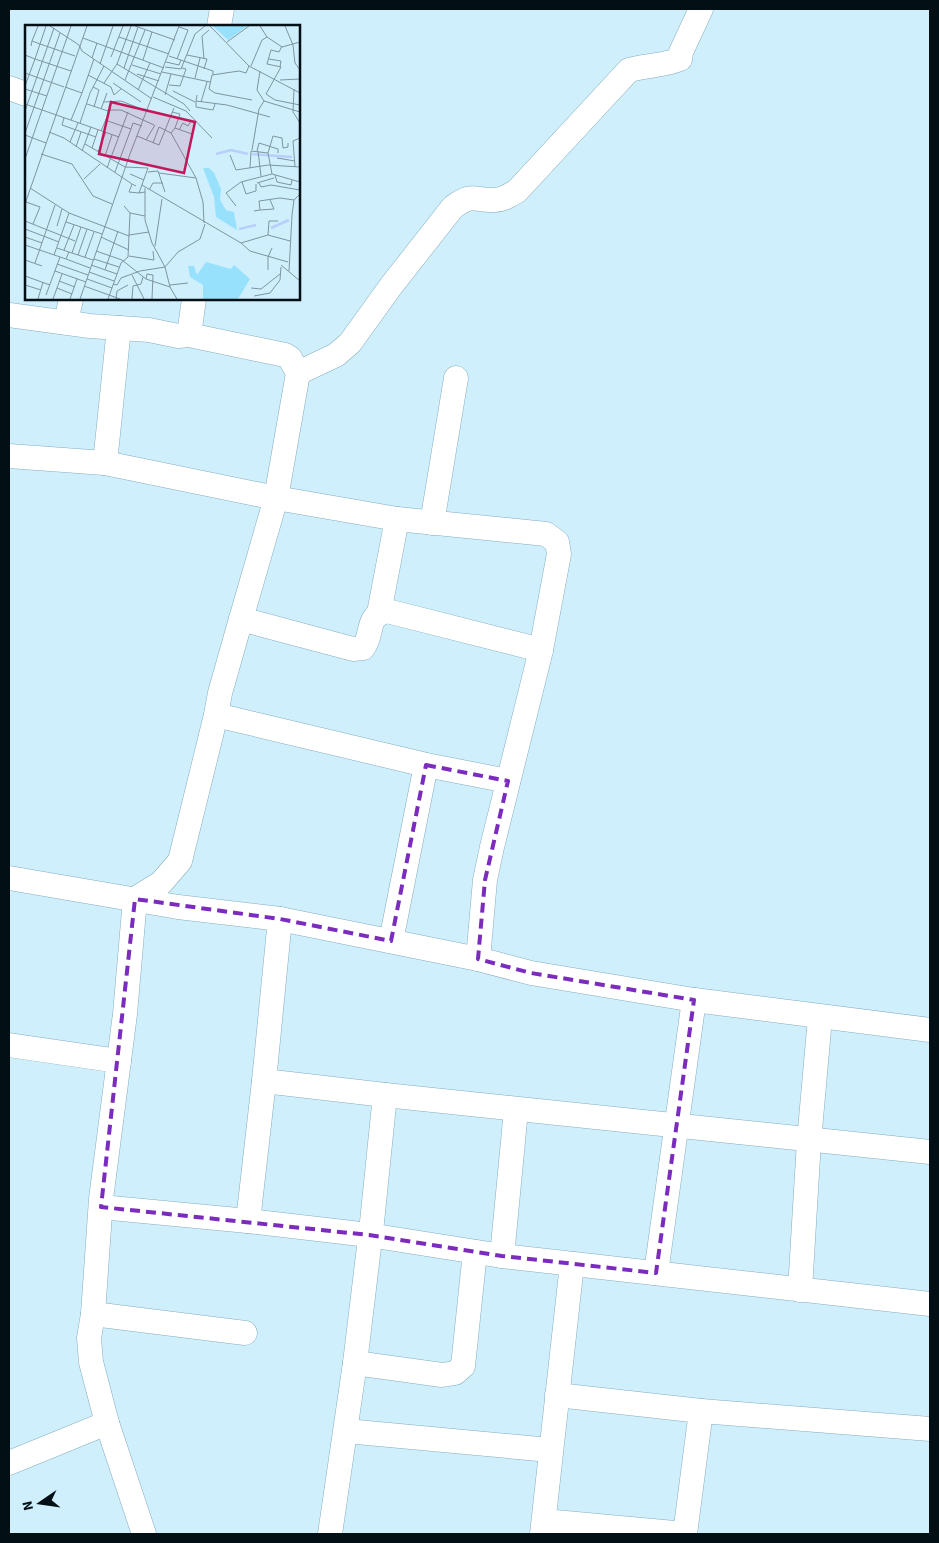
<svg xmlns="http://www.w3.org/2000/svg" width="939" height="1543" font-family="'Source Sans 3',sans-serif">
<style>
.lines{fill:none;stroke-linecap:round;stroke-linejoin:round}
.minor-casing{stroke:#86adbd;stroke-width:25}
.minor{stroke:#fff;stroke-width:24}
.marked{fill:none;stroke:#7b2cbf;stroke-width:4;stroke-dasharray:10 6;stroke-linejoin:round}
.inset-river{fill:none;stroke:#b8cffb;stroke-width:2.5}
.inset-road{fill:none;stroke:#7d95a0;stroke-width:1}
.view{fill:#c2185b;fill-opacity:0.15;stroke:#c2185b;stroke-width:2.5}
.inset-edge{fill:none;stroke:#020f15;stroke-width:2.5}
</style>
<rect width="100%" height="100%" fill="#cfeffd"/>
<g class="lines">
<!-- minor casing -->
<g class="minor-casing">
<g id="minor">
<polyline points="219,26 222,9"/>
<polyline points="9,88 26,94"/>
<path d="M 194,299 L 189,335 L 285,355 L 290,358 L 298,373 L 276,498 L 241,619 L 353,649 L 363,648 C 374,634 365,616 387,611 L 541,650"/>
<polyline points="9,315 90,326 149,330 178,336 189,335"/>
<polyline points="66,322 71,299"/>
<path d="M 298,373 L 336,355 L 350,343 L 391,286 L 453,207 C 474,192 473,201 495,200 C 503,200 510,195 517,191 L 629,70 C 646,65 663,66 680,59 L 681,52 L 701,9"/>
<polyline points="9,456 105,463 276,498 397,519 546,534 557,542 559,554 541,650 492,847 485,880 478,959"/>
<polyline points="105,463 119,328"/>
<polyline points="432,523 456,378"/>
<polyline points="379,613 397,519"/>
<polyline points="241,619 220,693 216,715 426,765 508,781"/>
<polyline points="9,878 178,907 280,919 478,959 531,973 694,1000 930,1030"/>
<polyline points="135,899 125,1014 101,1199 93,1314 89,1338 91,1362 107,1423 144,1534"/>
<polyline points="135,899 161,883 180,861 216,715"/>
<polyline points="280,919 264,1081 385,1095 372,1222 355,1363 330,1534"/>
<polyline points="391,941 426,765"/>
<polyline points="9,1045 119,1061"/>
<polyline points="385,1095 930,1152"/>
<polyline points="101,1207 248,1221 369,1235 502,1256 930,1304"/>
<polyline points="248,1221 264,1081"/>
<polyline points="502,1256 516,1110"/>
<polyline points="656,1273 694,1000"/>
<polyline points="800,1290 809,1141 820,1018"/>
<polyline points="93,1314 245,1333"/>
<polyline points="355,1363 442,1375 455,1373 463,1366 475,1252"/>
<polyline points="557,1395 701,1411 930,1429"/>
<polyline points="346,1431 550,1450"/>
<polyline points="9,1463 107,1423"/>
<polyline points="544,1521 685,1534"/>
<polyline points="542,1534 572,1264"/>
<polyline points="685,1534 701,1411"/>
</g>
</g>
<!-- minor -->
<use href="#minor" class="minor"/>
</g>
<!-- marked area -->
<path class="marked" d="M 426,765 L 508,781 L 485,880 L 478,959 L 531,973 L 694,1000 L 656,1273 L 502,1256 L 369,1235 L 101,1207 L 135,899 L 280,919 L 391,941 Z"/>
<!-- overview -->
<g transform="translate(25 25)">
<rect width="275" height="275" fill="#cfeffd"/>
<path d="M 178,143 L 184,143 L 189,148 L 196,164 L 195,175 L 201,185 L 209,187 L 212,205 L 191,192 L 189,172 ZM 181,237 L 206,244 L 209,240 L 225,254 L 213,274 L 178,274 L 178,260 L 165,252 L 163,241 L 169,241 L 172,250 Z" fill="#97e1fd"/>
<path d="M 188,1 L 222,1 L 203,15 Z" fill="#97e1fd"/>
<path class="inset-river" d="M 191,129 L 206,125 L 223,129M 227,129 L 267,132M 246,203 L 264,195M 214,204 L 231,200"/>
<path class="inset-road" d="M 21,1 L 15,19 L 50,31M 25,1 L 54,20 L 57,26M 110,1 L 150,15M 185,1 L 224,41 L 275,68M 235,1 L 242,12 L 257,22 L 275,17M 260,1 L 268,20 L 270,38 L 275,45M 94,12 L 144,29M 58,13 L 139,43M 7,16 L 13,1M 202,17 L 224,1M 257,21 L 254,27 L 246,25 L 242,39 L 256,42 L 241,69 L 250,75 L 275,80M 57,26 L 127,74M 0,30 L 10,34 L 15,19 L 7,16 L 6,21M 162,30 L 182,34 L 179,44M 144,31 L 188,46 L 188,50M 86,32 L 98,1M 67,33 L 72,18M 152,34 L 163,5 L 154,2M 179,34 L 177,11 L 184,5M 244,34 L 256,36 L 255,42M 118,35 L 127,7M 141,37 L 154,40 L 156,35M 75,39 L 88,1M 92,39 L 159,79 L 165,86M 107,40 L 136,49M 224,41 L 221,48 L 214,46 L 187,50 L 184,64 L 190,68 L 227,75M 226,41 L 237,15 L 242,12M 140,42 L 156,44 L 170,9 L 180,1M 99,43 L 113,2M 235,46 L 232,65 L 239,76 L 275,87M 137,47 L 185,57M 0,48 L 39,62M 112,49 L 134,56M 63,50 L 86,62 L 89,70 L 96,64M 170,53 L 175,33M 100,55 L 120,5M 255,55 L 275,54M 79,58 L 92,39 L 106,1M 88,58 L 116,77M 144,60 L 155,61 L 161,44 L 157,43M 0,61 L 10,34 L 46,46M 40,62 L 57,68 L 46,95M 68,62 L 74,65 L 69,82M 0,64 L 22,71M 269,64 L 268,87 L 275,98M 113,65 L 125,38M 148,66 L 170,77M 57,68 L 69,34M 140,70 L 146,49M 172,70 L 171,76 L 202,80 L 245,92M 128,72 L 161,86 L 187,113M 171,76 L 171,82 L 188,85 L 190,79M 79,77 L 96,76 L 114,83M 176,77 L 182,57M 0,79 L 94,112M 62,79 L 83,86M 76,84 L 82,68M 0,86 L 29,3M 147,87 L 155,89 L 150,103M 39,93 L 37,100 L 71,112M 80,95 L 106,104 L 108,98 L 117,101M 55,98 L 65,68 L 79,41M 154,105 L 158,98 L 163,101 L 166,96 L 169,97M 76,106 L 85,85 L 96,85 L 129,100M 24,107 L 39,113 L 107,159M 0,108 L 35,8M 146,108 L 171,153 L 178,177 L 179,198M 0,110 L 21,118M 112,111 L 134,120 L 149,83M 121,115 L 130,100M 45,117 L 53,98M 128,118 L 134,102 L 146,108 L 150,103 L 167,109M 60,119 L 100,142 L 123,143 L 114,168 L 120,167M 51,122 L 56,107M 67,123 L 73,105M 227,125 L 234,84 L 239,76M 57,126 L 66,102M 232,126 L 234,118 L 253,124 L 253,128M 233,126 L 236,151M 73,127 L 81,107M 243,128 L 247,149M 16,129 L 47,139 L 68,171 L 87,179M 205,130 L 211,145 L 243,140 L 275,142M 80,131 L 87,110M 252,133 L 270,136M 0,134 L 46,1M 270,142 L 268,116 L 275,113M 82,143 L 103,87M 225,143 L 226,126 L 243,128 L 248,111 L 257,113 L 258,123 L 263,122 L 263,118M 90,147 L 106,104M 123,147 L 133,146 L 140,167M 134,148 L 171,153M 105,149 L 119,155M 250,150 L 252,157 L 266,160 L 267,155M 59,154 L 75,139M 217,157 L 221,169 L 231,166 L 231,159M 232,158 L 249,153M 234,158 L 236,162 L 246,160 L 275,165M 117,160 L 216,218 L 243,210 L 265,216M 111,161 L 107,159 L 104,167 L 114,168M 5,163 L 44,188 L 104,211M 120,163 L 120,195 L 127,218 L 140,242 L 145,262M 124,165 L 128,158 L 138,158M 1,177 L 15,182 L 8,199M 0,179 L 62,1M 99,181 L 105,188 L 120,191M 211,181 L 201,168 L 216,157 L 247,149 L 275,157M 235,185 L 249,184 L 245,175M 229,186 L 235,185 L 234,176 L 255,173 L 269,175M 0,196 L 50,216M 41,197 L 77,209M 32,201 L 37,184M 0,204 L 34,217M 104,210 L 124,207M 243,210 L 244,196 L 253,196M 0,212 L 17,218M 76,212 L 104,225M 216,218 L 225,226 L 263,237M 0,220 L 41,234 L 44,227M 130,221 L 137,174M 32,223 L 68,235M 39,225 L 49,200M 71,226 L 97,235 L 121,254 L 145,262 L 152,274M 47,228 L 56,202M 29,230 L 44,188M 53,230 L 62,204M 104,231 L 129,235 L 128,226M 60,232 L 69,207M 41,234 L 65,243M 69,234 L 94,242M 0,235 L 17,241M 10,238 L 30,180M 32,239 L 63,250M 66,240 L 92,249M 256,240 L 275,256M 80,245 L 93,206M 243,245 L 243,232 L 247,223M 30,246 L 61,257M 264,246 L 267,190 L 269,175 L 275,169M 64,247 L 89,256M 107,250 L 119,274M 0,251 L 25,260M 62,254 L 87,263M 121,254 L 122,249 L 128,250 L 127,274M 34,256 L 50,262M 88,259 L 92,260 L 96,253 L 115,246 L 140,242 L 153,227 L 175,214 L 180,199M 0,260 L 16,265M 145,260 L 163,258M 59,261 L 95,274M 32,263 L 47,269M 226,263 L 236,264 L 255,249M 21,270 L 35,232M 229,271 L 245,268 L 255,255 L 256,242M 13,274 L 18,257M 28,274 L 37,249M 45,274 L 52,254M 55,274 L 105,129 L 154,1M 83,274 L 96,238 L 103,232 L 105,188M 91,274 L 92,266 L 103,260M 107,274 L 108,261 L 116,259 L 118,252"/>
<path class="view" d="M 86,77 L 170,97 L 159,148 L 74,129 Z"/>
<rect width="275" height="275" class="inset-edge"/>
</g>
<!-- border -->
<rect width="939" height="1543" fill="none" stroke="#020f15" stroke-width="20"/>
<!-- north arrow -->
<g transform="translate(40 1503) rotate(257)" stroke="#cfeffd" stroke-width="4" paint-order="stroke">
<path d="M0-4L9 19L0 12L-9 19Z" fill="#020f15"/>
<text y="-8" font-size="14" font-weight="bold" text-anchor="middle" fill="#020f15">N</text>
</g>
</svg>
